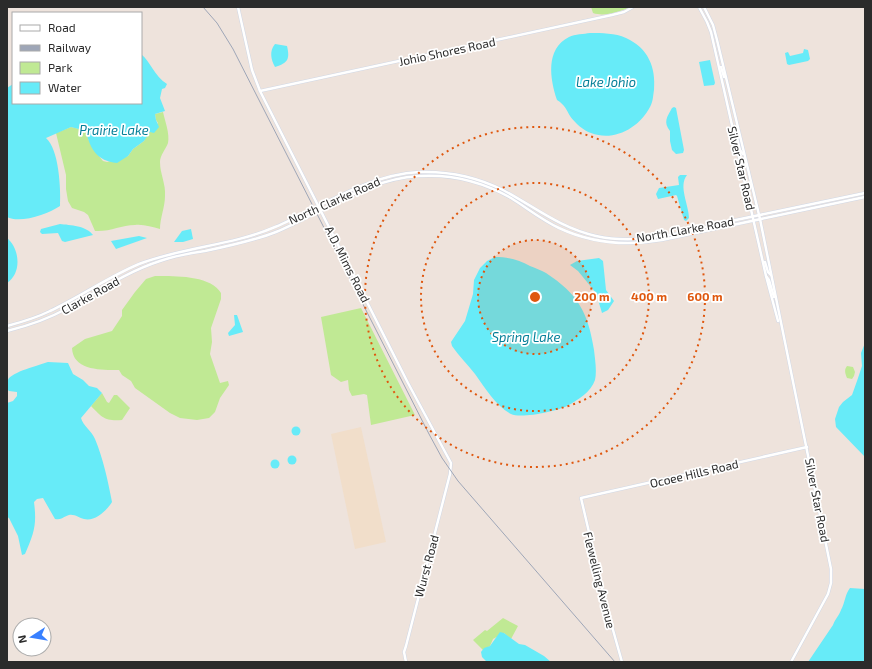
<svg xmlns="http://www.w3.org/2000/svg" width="872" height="669" font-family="'Exo 2',sans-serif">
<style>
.education{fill:#f1deca}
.green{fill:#c0e994}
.water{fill:#67ebf8}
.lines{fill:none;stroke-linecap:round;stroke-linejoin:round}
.secondary-casing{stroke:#d1d8e5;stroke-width:3.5}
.secondary{stroke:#fff;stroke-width:2.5}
.rail{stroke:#9ea6b7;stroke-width:1}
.ring{fill:none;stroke:#df570e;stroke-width:2;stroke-dasharray:2 4}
.labels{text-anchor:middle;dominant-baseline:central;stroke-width:3.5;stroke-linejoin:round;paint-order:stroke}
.street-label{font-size:12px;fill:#2b2b2b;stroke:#fff}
.water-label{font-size:13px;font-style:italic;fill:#047f98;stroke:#fff}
.centre{fill:#df570e;stroke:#fff;stroke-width:2}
.ring-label{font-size:12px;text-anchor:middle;font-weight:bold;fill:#df570e;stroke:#fff;stroke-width:3.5;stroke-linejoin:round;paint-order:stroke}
</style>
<rect width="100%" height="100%" fill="#eee3dc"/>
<!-- education -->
<polygon class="education" points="361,427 386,542 355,549 331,434"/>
<!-- green -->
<g class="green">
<path d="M 591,7 L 630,7 C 619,12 604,17 593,13 Z"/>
<path d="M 163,112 C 165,121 170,134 168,143 C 166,149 160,155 160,162 C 160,174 166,184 165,196 C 165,207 160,218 160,229 C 152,227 143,224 135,225 C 121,225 110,232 95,231 L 88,215 L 84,212 L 72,208 L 68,201 L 66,189 L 66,175 L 56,133 L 71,127 L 87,131 L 88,139 L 98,155 L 103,161 L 107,162 L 128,156 L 133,149 L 144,141 L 147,135 L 158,123 L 156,120 L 155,114 Z"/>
<path d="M 155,276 C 173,276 211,275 221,293 L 221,299 L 211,328 L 212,342 L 210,354 L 220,383 L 228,381 L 229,385 L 220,398 L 215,412 L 209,418 L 197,420 L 180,418 L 170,413 L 135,388 L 131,381 L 122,375 L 119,370 C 102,370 73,371 72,348 L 85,339 L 112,331 L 122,316 L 122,310 L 135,292 L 146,279 Z"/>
<polygon points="361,308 415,415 371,425 367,395 364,394 352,396 349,390 348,380 341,382 331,375 321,317"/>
<path d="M 847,366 L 853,367 L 855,372 L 854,376 L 852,379 L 847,378 C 845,373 844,370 847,366 Z"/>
<path d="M 102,393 L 107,402 L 109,403 L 114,395 L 117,395 L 130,408 L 122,420 C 104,421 103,418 91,406 Z"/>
<polygon points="503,618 518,626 511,639 504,633 493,639 490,646 483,650 473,640 485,630 487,631"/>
</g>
<!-- water -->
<g class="water">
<path d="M 590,33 C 602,33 615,33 626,38 C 648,48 656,67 654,90 C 653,96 653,102 650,107 C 639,128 614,142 591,133 C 584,131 575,123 570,116 C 566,109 565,105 557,100 C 550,79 545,49 569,37 C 575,34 584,34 590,33 Z"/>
<path d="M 275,44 L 287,46 C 290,59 288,63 275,67 C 271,60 269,51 275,44 Z"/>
<polygon points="804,49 808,50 810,59 808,61 789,65 787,64 785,53 788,52 790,56 803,53"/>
<path d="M 141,54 C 151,62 154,76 167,84 L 165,88 L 162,89 L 160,98 L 165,111 L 155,114 L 156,120 L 159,127 L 154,133 L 150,132 L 144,141 L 133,149 L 128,156 L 117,163 C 97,161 90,149 86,131 L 71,127 L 46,138 C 59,149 61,189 60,206 C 48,214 20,224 7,217 L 7,88 L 13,84 L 13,103 L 141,103 Z"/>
<polygon points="710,60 715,83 714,85 704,86 699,62"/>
<path d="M 674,107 L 676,108 L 684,150 L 683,153 L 676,154 L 672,150 L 670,141 L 670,131 C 663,122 667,117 672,108 Z"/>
<path d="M 680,175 L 687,175 C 678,186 689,205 689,218 L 686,221 L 684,220 L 677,196 L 676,195 L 658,199 L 656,194 L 659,188 L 679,185 L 678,177 Z"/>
<path d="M 60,224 C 70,225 87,226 93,235 L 65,242 L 62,241 L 58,233 L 42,234 L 40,232 L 41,229 Z"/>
<polygon points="191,229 193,239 183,242 174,242 182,231"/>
<polygon points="139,236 147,238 116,249 111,241"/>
<path d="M 7,238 C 20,249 22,273 7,283 Z"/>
<path d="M 495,257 C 508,257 519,260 530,266 C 535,268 541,270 546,273 C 578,294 588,312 594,350 C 595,359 597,371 595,380 C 591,392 578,400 567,406 C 557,411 521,419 511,414 C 496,406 485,388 475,374 C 467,364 459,356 452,346 L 451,342 L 465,321 L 473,294 L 474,280 L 480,268 L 487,261 Z"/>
<polygon points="599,258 603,261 606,290 614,301 608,310 602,313 596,293 578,271 570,265 577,261"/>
<polygon points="234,315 237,315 243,332 229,336 228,333 235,325"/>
<polygon points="865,343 865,457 836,427 835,419 839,407 843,402 852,395 857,381 862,366 861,353"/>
<path d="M 48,362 L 68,363 L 73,374 L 83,380 L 89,386 L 97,388 L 102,393 L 81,418 C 83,426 92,431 95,439 C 103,458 108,481 112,502 C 107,510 95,522 84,519 C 79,518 75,514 69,515 C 62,517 63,520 55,519 L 43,498 L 37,499 L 34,502 C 37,525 34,533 25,554 L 22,555 L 18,536 L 9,518 L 7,517 L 7,403 L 13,401 L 17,396 L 17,392 L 9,391 L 7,389 C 7,386 6,382 8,380 C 11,372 40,365 48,362 Z"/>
<circle cx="296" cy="431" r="4.5"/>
<circle cx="292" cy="460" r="4.5"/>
<circle cx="275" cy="464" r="4.5"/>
<path d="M 850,588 L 865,589 L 865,662 L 808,662 L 833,625 C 835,619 839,616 841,610 C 845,603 845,594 850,588 Z"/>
<polygon points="500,632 504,633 519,644 525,645 544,656 551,662 487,662 482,657 481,652 484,648 490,646"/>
</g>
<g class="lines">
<!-- secondary casing -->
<g class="secondary-casing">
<g id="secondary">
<polyline points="238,7 252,70 260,91 408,383 451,463 450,474 406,646 404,652 406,662"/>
<polyline points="699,7 707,22 711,32 766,276 778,321"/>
<polyline points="704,7 713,25 717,40 760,219 831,569 831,583 828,594 791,662"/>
<polyline points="721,67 724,77 726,77"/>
<polyline points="260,91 612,15 624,12 633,7"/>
<polyline points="735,130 740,150 743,154"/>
<polyline points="765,262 768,272 771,275"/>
<polyline points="766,276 769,280 774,297"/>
<path d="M 7,326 C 22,322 36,318 50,311 C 80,297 108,277 139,264 C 183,247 231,246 275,227 C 322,207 366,175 419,172 C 447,171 477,177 503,190 C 535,207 560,228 596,236 C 641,246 687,231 731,221 C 776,212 820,202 865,193"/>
<path d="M 7,331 C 27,326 48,319 66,309 C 97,292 126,272 160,261 C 175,256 190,253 205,251 C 229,246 253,241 276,232 C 324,212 366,179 419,176 C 451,174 483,182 511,198 C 527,208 542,220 559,228 C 591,243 627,246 662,240 L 865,197"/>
<polyline points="622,662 606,605 581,498 807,447"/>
</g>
</g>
<!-- secondary -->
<use href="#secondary" class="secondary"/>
<!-- rail -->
<polyline class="rail" points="203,7 217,23 233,49 429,434 442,458 458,481 615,662"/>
</g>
<!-- distance rings -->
<circle cx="535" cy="297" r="57" fill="#df570e" fill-opacity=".12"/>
<g class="ring">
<circle cx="535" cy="297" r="57"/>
<circle cx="535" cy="297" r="114"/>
<circle cx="535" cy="297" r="170"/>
</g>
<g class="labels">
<!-- street labels -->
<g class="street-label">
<text transform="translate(447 51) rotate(-12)">Johio Shores Road</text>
<text transform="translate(742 168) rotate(77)">Silver Star Road</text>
<text transform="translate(334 200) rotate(-24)">North Clarke Road</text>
<text transform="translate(685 229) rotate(-10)">North Clarke Road</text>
<text transform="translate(348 264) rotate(63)">A.D. Mims Road</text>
<text transform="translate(90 295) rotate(-29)">Clarke Road</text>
<text transform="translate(694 473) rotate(-13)">Ocoee Hills Road</text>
<text transform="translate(818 500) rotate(79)">Silver Star Road</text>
<text transform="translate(426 566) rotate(-75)">Wurst Road</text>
<text transform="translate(600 580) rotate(76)">Flewelling Avenue</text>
</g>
<!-- water labels -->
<g class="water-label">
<text x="606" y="82">Lake Johio</text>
<text x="114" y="130">Prairie Lake</text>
<text x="526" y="337">Spring Lake</text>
</g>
</g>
<circle cx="535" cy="297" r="6" class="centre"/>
<g class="ring-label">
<text x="592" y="301">200 m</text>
<text x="649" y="301">400 m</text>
<text x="705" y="301">600 m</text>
</g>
<!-- border -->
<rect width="872" height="669" fill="none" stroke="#2b2b2b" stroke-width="16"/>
<!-- legend -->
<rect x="12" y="12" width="130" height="92" fill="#ffffff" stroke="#aaaaaa"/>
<rect x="20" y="25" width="20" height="6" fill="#ffffff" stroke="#aaaaaa"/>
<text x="48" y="32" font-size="12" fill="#2b2b2b">Road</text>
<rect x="20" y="45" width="20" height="6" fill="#9ea6b7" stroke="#aaaaaa"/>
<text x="48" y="52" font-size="12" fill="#2b2b2b">Railway</text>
<rect x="20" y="62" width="20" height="12" fill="#c0e994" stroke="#aaaaaa"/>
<text x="48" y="72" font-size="12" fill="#2b2b2b">Park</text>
<rect x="20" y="82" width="20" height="12" fill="#67ebf8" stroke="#aaaaaa"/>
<text x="48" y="92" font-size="12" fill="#2b2b2b">Water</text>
<!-- north arrow -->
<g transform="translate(32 637) rotate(258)"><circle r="19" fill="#ffffff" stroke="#aaaaaa"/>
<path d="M0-3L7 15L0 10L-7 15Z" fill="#3880ff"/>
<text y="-6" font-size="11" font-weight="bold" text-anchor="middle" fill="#2b2b2b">N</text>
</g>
</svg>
